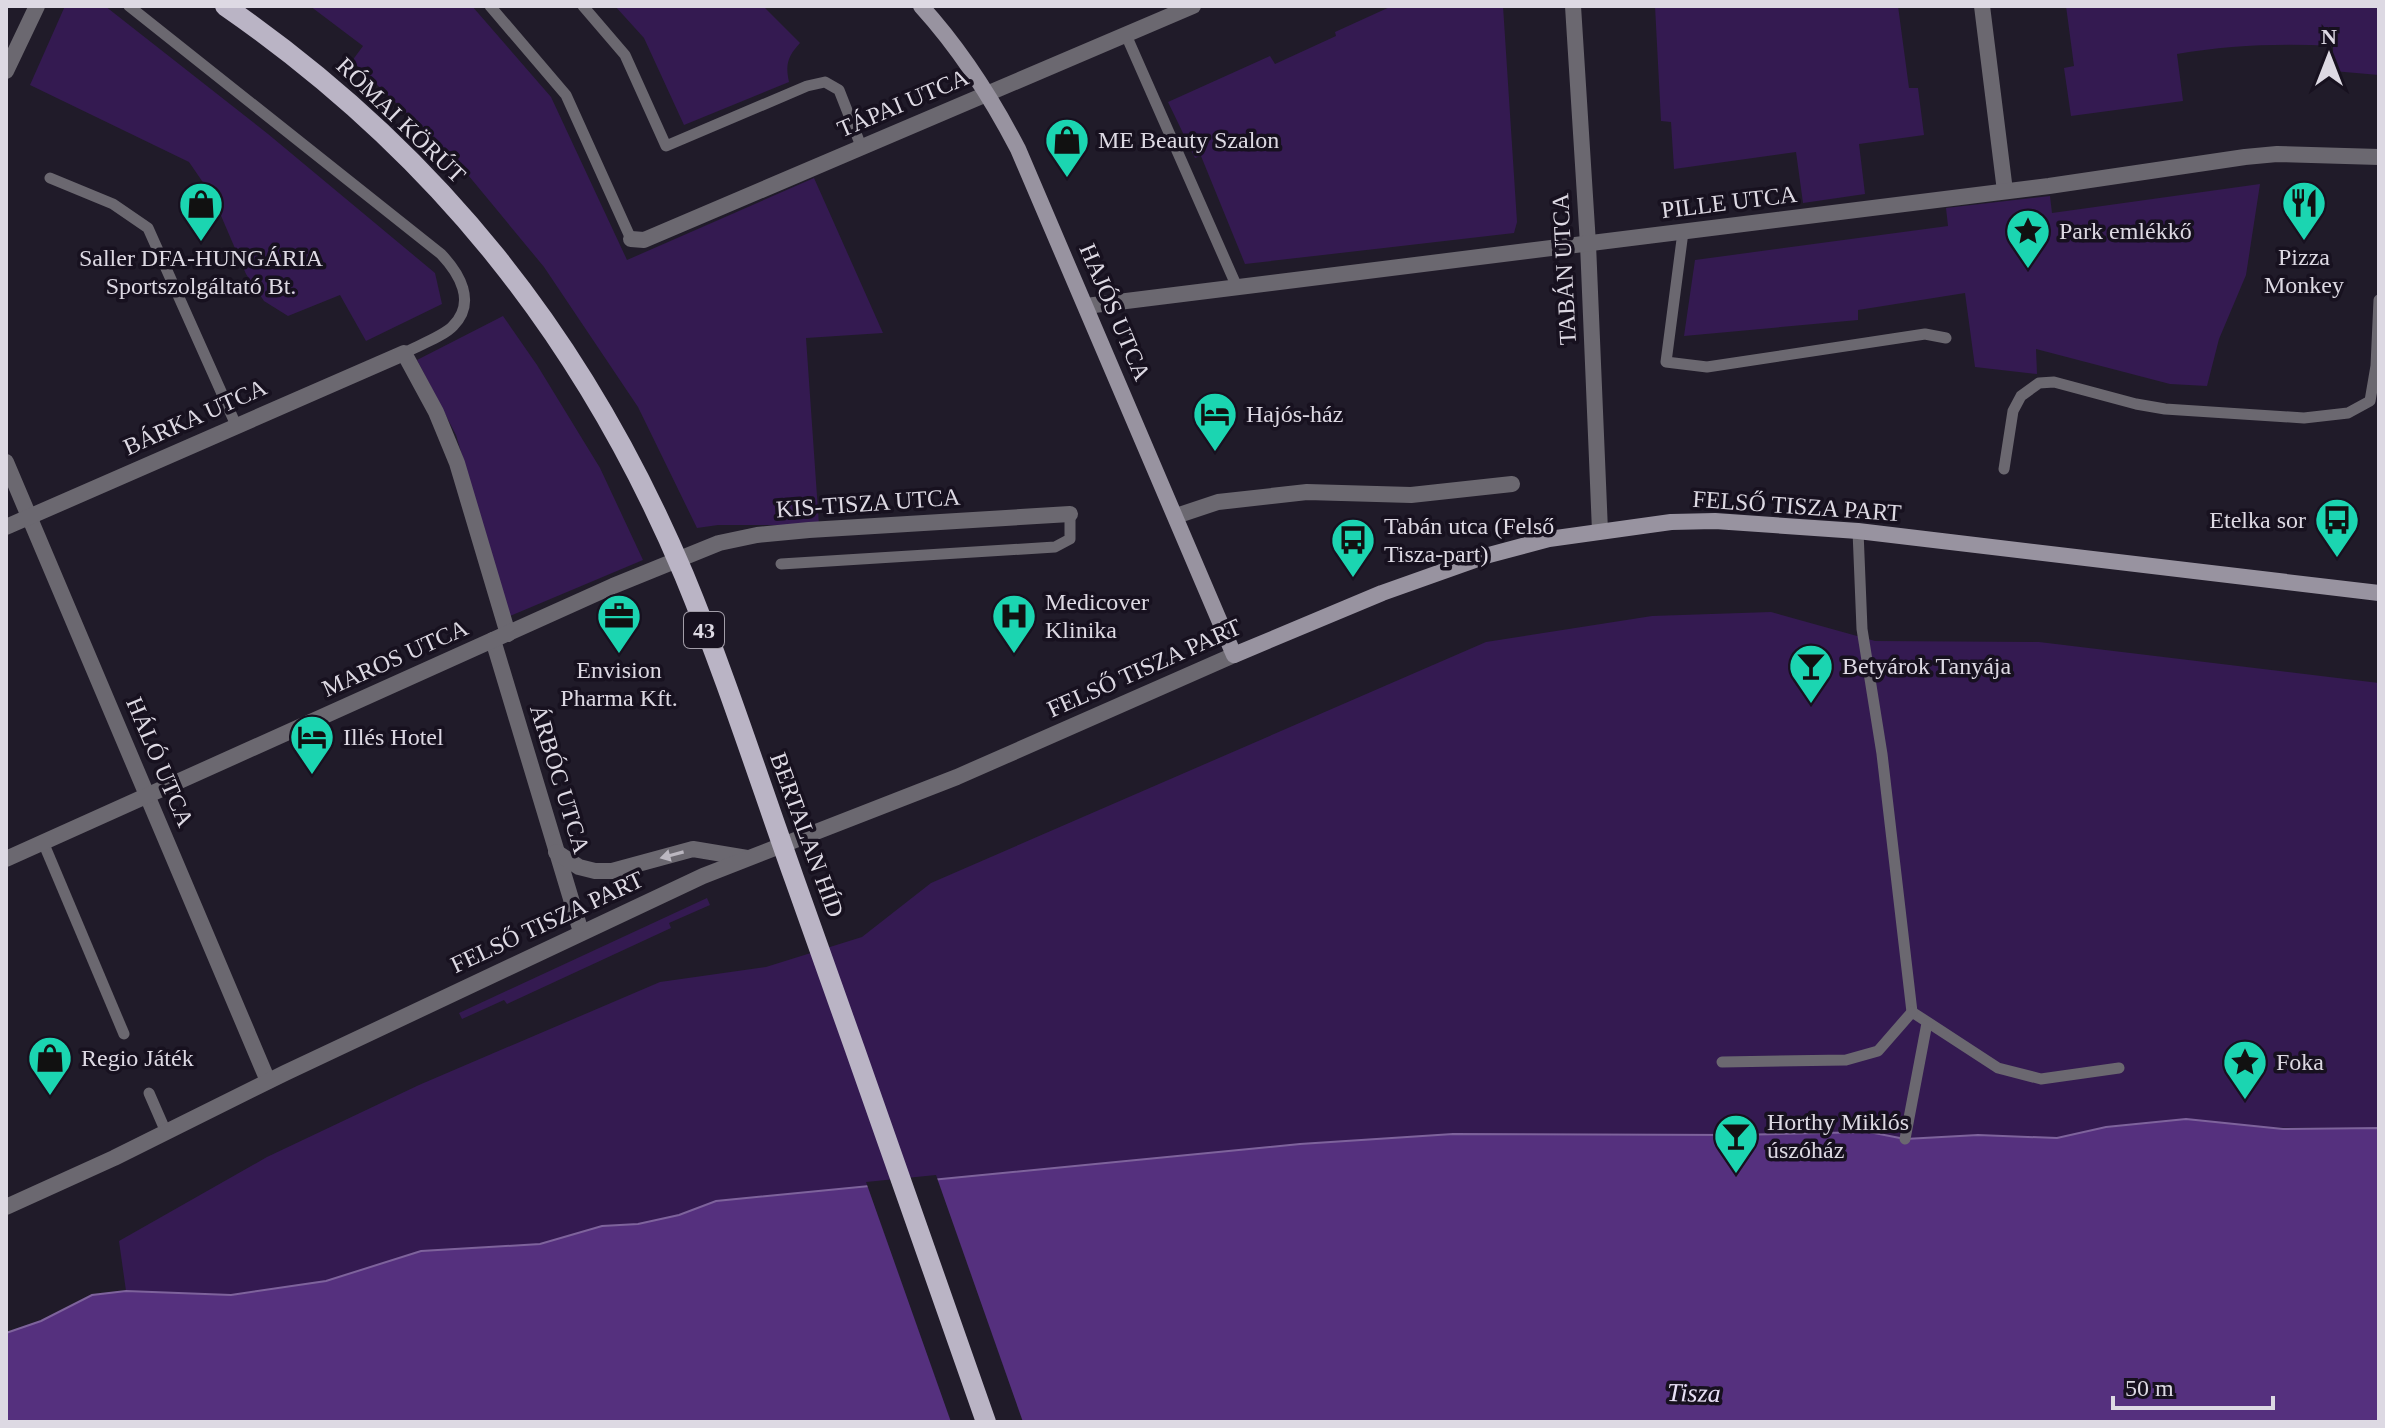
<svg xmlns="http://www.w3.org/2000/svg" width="2385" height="1428" font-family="Georgia,serif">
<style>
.green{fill:#341a51}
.water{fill:#55307e;stroke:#7e639c;stroke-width:2}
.pier{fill:#201b29}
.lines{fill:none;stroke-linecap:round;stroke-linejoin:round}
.service{stroke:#6b6870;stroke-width:11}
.minor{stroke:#6b6870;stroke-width:16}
.tertiary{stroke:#6b6870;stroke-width:16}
.secondary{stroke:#9893a0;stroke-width:16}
.primary{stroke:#bab4c5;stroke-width:20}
.oneway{fill:#bbb7c0}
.labels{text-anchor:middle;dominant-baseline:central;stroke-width:7;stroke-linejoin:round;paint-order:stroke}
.shield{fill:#17111f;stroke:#a29da8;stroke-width:2}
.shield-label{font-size:22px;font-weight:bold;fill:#ddd9e3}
.street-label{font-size:24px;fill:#ddd9e3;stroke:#17111f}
.poi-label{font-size:24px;fill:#ddd9e3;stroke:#17111f;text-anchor:start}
.water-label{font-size:26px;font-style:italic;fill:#e8e0f6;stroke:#17111f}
</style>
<rect width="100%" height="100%" fill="#201b29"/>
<!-- green -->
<g class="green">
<polygon points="65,6 105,6 268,134 435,273 442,304 366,341 340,295 288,316 264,301 246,274 213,197 189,162 30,85"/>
<polygon points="310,6 472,6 551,97 627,260 814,178 883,333 806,338 819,525 718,525 697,528 638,407 544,267 454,158 352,61 363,46"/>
<path d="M 615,6 L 763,6 L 800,43 C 788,56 785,64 789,82 L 684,125 L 644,38 Z"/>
<polygon points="1392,6 1503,6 1517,222 1514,233 1245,264 1201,156 1195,158 1168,102 1270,56 1275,64 1336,36 1335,32"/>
<polygon points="1655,6 1898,6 1909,88 1918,88 1924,135 1859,144 1865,194 1803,203 1796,152 1674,169 1671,122 1661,121"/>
<path d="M 2066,6 L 2379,6 L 2379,75 L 2333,71 L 2333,46 C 2282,43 2228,45 2177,54 L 2183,101 L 2071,116 L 2064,68 L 2074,66 Z"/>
<polygon points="2260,184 2246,275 2219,339 2207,386 2170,384 2036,349 2037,374 1975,367 1965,293 1858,310 1858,320 1684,336 1695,260 1948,226 1946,208 2050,196 2052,213"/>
<polygon points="503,316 537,365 600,468 643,560 510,616 456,435 417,360"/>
<polygon points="1771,612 1875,641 2039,642 2379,683 2379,1128 2107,1127 2057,1138 1978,1135 1905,1139 1869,1132 1733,1135 1453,1134 1300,1144 716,1201 679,1215 638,1224 602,1226 540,1244 421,1251 326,1281 231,1295 126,1291 119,1241 267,1157 419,1085 660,982 766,967 862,937 931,883 1486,642 1652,616"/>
<polygon points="707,898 710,905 669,923 671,928 507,1004 504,1000 462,1019 459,1013"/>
</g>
<!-- water -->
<polygon class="water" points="2186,1119 2283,1129 2379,1128 2379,1422 6,1422 6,1333 41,1321 92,1295 126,1291 231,1295 326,1281 421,1251 540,1244 602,1226 638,1224 679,1215 716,1201 1300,1144 1453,1134 1733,1135 1869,1132 1905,1139 1978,1135 2057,1138 2106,1127"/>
<!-- pier -->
<polygon class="pier" points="936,1175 1023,1422 951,1422 866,1182"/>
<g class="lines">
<!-- service -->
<g class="service">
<path d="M 129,6 L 441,254 C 459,273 477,302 453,326 C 444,336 417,346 404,353"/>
<polyline points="490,6 566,95 631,239"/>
<polyline points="583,6 625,55 666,146 807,86 825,82 839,90 861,146"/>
<polyline points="1126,35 1237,287"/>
<polyline points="50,178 113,204 148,228 236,425"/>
<polyline points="1683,232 1666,362 1707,367 1925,334 1946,338"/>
<polyline points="2004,469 2013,411 2021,396 2039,383 2054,382 2136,404 2165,409 2304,418 2348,413 2370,401 2376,366 2379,300"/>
<polyline points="1858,531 1862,629 1882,754 1912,1012 1998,1068 2041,1079 2119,1068"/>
<polyline points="781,564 1055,547 1070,539 1070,514"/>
<polyline points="43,842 124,1034"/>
<polyline points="1722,1062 1846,1060 1878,1051 1912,1012"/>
<polyline points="149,1093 166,1132"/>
<polyline points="1905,1139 1927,1023"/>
</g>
<!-- minor -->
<g class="minor">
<polyline points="1573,6 1588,244 1600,531"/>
<polyline points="1982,6 2005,191"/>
<polyline points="6,71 37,6"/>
<polyline points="631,239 644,240 1193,6"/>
<polyline points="1086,306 2049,186 2245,157 2277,154 2379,157"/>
<polyline points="6,462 268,1081"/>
<polyline points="1176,516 1218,502 1307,492 1411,495 1512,484"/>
<polyline points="6,527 404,353 436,412 457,463 508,634"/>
<polyline points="493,640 581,932"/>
<polyline points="6,859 613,586 719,543 757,535 809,530 1070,514"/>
</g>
<!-- tertiary -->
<g class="tertiary">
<polyline points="556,852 579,867 595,871 612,871 693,849 747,858"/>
<polyline points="6,1207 114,1158 285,1073 703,876 957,777 1234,655"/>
</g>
<!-- secondary -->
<path class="secondary" d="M 921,6 C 961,50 991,97 1018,149 L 1234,655 L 1382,593 L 1489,555 L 1549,539 L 1671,522 L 1715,521 L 1858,531 L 2379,593"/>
<!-- primary -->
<path class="primary" d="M 225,6 C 436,152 584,338 684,575 C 725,674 758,777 794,878 C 859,1059 922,1241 986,1422"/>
</g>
<!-- one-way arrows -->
<defs><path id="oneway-solid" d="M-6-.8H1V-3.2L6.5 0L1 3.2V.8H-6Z" transform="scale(2)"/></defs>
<use class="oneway" href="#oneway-solid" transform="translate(672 855) rotate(165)"/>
<!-- icons -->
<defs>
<g id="shop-pin" transform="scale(2.3)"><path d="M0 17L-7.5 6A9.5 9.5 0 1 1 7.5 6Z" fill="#1bd5b1" stroke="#17111f"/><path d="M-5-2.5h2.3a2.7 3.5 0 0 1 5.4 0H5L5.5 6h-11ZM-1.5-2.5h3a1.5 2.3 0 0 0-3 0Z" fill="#111"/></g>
<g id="restaurant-pin" transform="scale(2.3)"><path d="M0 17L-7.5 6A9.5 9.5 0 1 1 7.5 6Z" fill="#1bd5b1" stroke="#17111f"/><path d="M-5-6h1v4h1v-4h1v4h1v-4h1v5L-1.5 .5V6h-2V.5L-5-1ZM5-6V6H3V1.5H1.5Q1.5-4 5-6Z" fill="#111"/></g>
<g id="sight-pin" transform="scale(2.3)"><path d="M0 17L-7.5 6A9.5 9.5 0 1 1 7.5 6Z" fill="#1bd5b1" stroke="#17111f"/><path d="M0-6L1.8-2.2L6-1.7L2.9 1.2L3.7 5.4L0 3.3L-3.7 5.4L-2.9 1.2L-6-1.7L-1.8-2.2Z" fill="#111"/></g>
<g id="hotel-pin" transform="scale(2.3)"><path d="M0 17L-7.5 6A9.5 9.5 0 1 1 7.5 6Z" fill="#1bd5b1" stroke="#17111f"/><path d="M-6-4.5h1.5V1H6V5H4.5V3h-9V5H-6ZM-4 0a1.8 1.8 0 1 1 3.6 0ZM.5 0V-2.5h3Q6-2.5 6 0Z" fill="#111"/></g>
<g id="bus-pin" transform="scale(2.3)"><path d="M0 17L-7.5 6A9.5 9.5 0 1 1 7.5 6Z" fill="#1bd5b1" stroke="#17111f"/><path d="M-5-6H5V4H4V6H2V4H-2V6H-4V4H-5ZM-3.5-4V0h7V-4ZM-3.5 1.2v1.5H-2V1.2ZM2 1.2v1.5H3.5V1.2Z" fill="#111"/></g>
<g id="office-pin" transform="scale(2.3)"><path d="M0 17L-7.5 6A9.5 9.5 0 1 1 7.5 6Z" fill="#1bd5b1" stroke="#17111f"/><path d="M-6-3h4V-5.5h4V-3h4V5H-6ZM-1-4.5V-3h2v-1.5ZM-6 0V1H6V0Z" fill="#111"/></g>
<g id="hospital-pin" transform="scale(2.3)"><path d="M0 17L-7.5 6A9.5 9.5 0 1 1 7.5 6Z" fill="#1bd5b1" stroke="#17111f"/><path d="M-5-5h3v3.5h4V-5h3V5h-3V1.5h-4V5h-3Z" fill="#111"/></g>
<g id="bar-pin" transform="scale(2.3)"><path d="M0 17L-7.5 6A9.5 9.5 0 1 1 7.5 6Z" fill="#1bd5b1" stroke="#17111f"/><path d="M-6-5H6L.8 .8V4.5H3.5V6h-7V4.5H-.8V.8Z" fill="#111"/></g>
</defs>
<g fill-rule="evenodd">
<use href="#shop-pin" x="1067" y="140"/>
<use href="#restaurant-pin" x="2304" y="203"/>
<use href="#shop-pin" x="201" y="204"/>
<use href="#sight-pin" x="2028" y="231"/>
<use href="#hotel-pin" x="1215" y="414"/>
<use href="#bus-pin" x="2337" y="520"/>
<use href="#bus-pin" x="1353" y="540"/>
<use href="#office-pin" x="619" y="616"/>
<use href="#hospital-pin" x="1014" y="616"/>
<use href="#bar-pin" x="1811" y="666"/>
<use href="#hotel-pin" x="312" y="737"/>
<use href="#shop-pin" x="50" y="1058"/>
<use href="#sight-pin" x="2245" y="1062"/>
<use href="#bar-pin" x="1736" y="1136"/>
</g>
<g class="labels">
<!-- shield labels -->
<rect class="shield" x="684" y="612" width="40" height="36" rx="6"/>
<g class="shield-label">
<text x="704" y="630">43</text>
</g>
<!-- street labels -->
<g class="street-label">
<text transform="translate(903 103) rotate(-23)">TÁPAI UTCA</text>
<text transform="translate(401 120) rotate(44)">RÓMAI KÖRÚT</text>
<text transform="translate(1729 202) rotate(-7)">PILLE UTCA</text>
<text transform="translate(1564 269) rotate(-93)">TABÁN UTCA</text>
<text transform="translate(1115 312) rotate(67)">HAJÓS UTCA</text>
<text transform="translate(195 417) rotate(-24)">BÁRKA UTCA</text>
<text transform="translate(868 503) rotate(-4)">KIS-TISZA UTCA</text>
<text transform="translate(1797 506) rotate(4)">FELSŐ TISZA PART</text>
<text transform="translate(395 658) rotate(-24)">MAROS UTCA</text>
<text transform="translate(1144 668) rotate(-24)">FELSŐ TISZA PART</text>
<text transform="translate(160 762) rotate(67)">HÁLÓ UTCA</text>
<text transform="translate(560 779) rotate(73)">ÁRBÓC UTCA</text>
<text transform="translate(807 835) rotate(70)">BERTALAN HÍD</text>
<text transform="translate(547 922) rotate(-25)">FELSŐ TISZA PART</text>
</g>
<!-- poi labels -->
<g class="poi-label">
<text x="1098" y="140">ME Beauty Szalon</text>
<text x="2059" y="231">Park emlékkő</text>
<text x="2304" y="257" text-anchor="middle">Pizza<tspan x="2304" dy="28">Monkey</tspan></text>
<text x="201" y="258" text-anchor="middle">Saller DFA-HUNGÁRIA<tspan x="201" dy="28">Sportszolgáltató Bt.</tspan></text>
<text x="1246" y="414">Hajós-ház</text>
<text x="2306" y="520" text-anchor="end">Etelka sor</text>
<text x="1384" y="526">Tabán utca (Felső<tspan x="1384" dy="28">Tisza-part)</tspan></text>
<text x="1045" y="602">Medicover<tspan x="1045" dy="28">Klinika</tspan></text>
<text x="1842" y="666">Betyárok Tanyája</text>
<text x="619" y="670" text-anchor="middle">Envision<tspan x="619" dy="28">Pharma Kft.</tspan></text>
<text x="343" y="737">Illés Hotel</text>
<text x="81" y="1058">Regio Játék</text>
<text x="2276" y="1062">Foka</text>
<text x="1767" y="1122">Horthy Miklós<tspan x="1767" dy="28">úszóház</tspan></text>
</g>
<!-- water labels -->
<g class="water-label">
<text transform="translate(1694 1393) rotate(1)">Tisza</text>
</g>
</g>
<!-- border -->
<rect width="2385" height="1428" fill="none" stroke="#ddd9e3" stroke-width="16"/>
<!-- north arrow -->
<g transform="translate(2329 56)" stroke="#17111f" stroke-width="6" paint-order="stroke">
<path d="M0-6L14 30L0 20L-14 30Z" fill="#ddd9e3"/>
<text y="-12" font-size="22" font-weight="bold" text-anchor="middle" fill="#ddd9e3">N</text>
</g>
<!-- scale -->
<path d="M2113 1396v12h160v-12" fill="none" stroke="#ddd9e3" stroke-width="4"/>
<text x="2125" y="1396" font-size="24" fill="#ddd9e3" stroke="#17111f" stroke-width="6" paint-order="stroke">50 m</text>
</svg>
